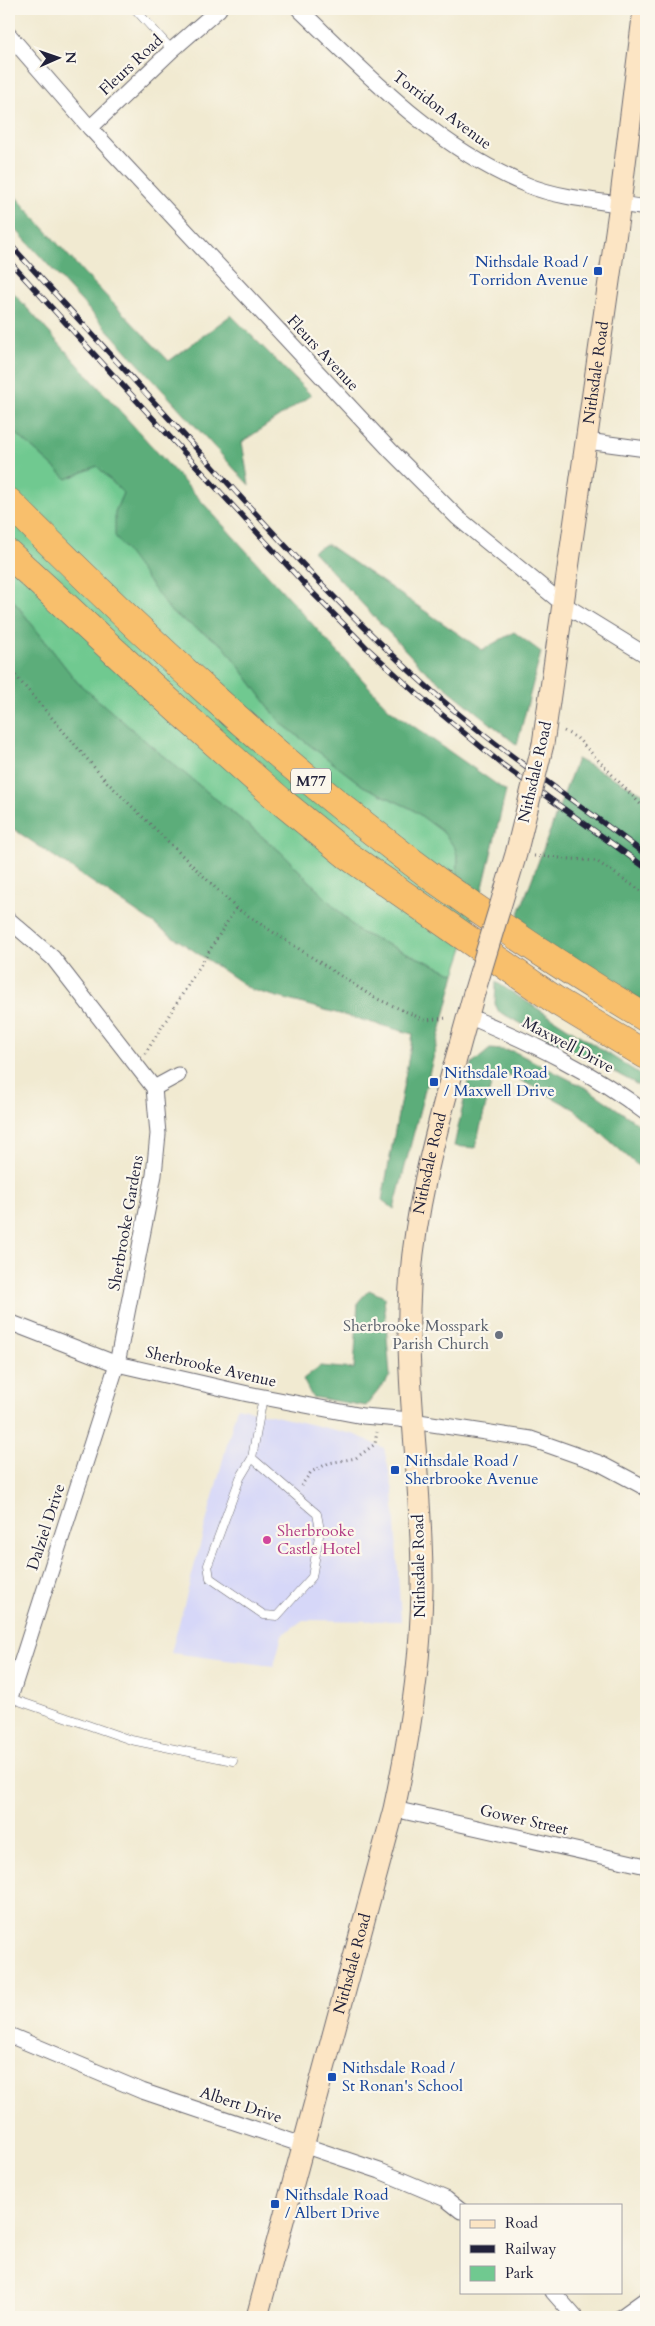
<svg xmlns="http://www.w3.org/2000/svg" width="655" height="2326" font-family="Cardo,serif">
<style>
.built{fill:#d6d7f8}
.green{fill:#70c990;stroke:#497666}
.forest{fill:#5cad7a;stroke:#3f685a}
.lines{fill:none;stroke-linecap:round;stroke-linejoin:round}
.lane-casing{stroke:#6a6870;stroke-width:9}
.street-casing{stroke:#6a6870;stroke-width:17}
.secondary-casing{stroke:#6a6870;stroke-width:23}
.highway-casing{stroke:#6a6870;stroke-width:29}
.path{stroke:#6a6870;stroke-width:3;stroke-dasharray:1 4;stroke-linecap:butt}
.lane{stroke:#fff;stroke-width:8}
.street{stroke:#fff;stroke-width:15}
.secondary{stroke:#fce5c4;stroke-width:21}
.highway{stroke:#f8bf6c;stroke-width:28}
.rail-casing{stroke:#22223b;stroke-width:5.5}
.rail{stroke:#fbf7ec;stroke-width:4;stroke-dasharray:11;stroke-linecap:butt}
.secondary-bridge-casing{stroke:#6a6870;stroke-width:23;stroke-linecap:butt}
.secondary-bridge{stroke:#fce5c4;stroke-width:21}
.transit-dot{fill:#1a4fb4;stroke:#fbf7ec;stroke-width:2}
.worship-dot{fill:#6b7280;stroke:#fbf7ec;stroke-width:2}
.hotel-dot{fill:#d1479c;stroke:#fbf7ec;stroke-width:2}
.labels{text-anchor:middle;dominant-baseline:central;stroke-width:4.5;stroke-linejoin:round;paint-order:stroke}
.shield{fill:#fbf7ec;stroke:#636270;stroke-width:1}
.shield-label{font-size:15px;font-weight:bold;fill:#22223b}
.street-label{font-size:16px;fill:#22223b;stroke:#fbf7ec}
.transit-label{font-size:16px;fill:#164399;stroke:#fbf7ec;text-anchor:start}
.worship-label{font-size:16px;fill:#5b616d;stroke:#fbf7ec;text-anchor:end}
.hotel-label{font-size:16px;fill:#b23c85;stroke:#fbf7ec;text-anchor:start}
</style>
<rect width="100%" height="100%" fill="#fbf7ec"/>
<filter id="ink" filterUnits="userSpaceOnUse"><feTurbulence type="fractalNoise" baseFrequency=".02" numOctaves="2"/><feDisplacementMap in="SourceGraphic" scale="10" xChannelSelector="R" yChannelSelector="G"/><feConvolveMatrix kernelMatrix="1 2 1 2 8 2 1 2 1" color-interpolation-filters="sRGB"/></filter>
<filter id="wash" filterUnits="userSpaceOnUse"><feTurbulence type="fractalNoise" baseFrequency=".0096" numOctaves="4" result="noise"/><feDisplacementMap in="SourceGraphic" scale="20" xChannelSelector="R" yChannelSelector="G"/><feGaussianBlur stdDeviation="1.12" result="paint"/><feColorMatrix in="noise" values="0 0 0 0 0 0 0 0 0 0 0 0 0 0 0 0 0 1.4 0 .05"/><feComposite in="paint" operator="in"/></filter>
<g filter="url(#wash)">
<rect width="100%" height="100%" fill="#f1ead1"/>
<!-- built -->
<polygon class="built" points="237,1407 356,1435 384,1448 393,1491 401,1621 303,1620 282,1635 274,1666 171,1653"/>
<!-- green -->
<polygon class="green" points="9,427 67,479 97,466 123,493 115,512 172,613 223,645 281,723 363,786 412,809 443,832 455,848 458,859 457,881 480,900 455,974 359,932 282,853 157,751 77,682 9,595"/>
<!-- forest -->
<g class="forest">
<polygon points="9,189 83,272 169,361 231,315 311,395 242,442 249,485 9,222"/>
<polygon points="9,288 389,709 506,791 480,900 457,881 458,859 455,848 443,832 412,809 363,786 281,723 223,645 172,613 115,536 115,512 123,493 97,466 67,479 9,427"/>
<polygon points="327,544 482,650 514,632 541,652 517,745 423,669 313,551"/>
<polygon points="9,595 77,682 157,751 282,853 359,932 455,974 394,1209 382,1200 413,1034 252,990 9,826"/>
<polygon points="577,759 646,795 646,1010 515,924"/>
<polygon points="496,982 646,1078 646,1091 633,1082 499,1012 495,1004"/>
<polygon points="490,1049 513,1051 588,1089 646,1129 646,1173 574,1109 511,1075 492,1081 475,1148 454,1146 472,1064"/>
<polygon points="369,1290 384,1297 390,1376 366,1406 312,1397 303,1379 320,1366 354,1369 358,1302"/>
</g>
</g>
<g filter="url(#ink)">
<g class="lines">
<!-- lane casing -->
<g class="lane-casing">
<g id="lane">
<polyline points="135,9 172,50"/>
<polyline points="252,1458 317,1514 320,1530 312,1577 277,1616 264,1615 210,1578 208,1565 240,1478 252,1458 263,1397"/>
<polyline points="10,1698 131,1740 233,1761"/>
</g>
</g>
<!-- street casing -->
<g class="street-casing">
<g id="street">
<path d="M 299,9 C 368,75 436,148 527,185 C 560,199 610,202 646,208"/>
<polyline points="9,35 90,128 391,451 458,518 563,604 646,655"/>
<polyline points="90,128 172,50 219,9"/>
<polyline points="587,441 646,449"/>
<polyline points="9,920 53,958 154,1088 158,1134 154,1175 117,1364 9,1701"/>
<path d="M 468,1016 C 530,1042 593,1072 646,1113"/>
<polyline points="154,1088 178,1075"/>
<polyline points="9,1322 117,1364 248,1394 363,1416 399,1419 531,1439 599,1463 646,1488"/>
<polyline points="394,1809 646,1866"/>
<polyline points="9,2035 142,2091 380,2171 446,2199 461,2211"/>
<polyline points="553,2292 575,2317"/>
<polyline points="621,2317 646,2299"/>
</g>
</g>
<!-- secondary casing -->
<g class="secondary-casing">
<g id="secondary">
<path id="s1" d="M 543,744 L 620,204 L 644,9"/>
<path id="s2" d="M 257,2317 L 394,1809 C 410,1736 421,1662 422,1587 C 423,1494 407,1402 409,1309 C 411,1204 447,1095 474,993"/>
</g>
</g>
<!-- highway casing -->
<g class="highway-casing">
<g id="highway">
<path d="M 9,502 C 143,636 283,767 436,880 C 504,929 574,975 646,1018"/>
<polyline points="9,554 178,710 282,802 347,855 558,1002 646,1055"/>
</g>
</g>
<!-- path -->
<g class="path">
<polyline points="9,668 106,781 236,908 373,997 425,1020 448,1018"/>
<polyline points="564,731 577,738 646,810"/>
<polyline points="534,856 596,861 646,894"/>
<polyline points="145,1054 236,908"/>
<polyline points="301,1486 311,1472 329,1463 356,1458 375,1444 377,1432"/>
</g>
<!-- lane -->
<use href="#lane" class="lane"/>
<!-- street -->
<use href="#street" class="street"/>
<!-- secondary -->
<use href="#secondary" class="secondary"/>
<!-- highway -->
<use href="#highway" class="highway"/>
<!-- rail casing -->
<g class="rail-casing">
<g id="rail">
<path d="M 9,243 C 78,319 147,395 216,470 C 283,544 350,617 424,684 C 493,747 572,798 646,855"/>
<polyline points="9,261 307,587 366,647 417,694 503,765 646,868"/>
</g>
</g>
<!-- rail -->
<use href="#rail" class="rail"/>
<!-- secondary-bridge casing -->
<g class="secondary-bridge-casing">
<polyline id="secondary-bridge" points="474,993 516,854 543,744"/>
</g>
<!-- secondary-bridge -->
<use href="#secondary-bridge" class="secondary-bridge"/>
</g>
</g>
<!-- markers -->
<g class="transit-dot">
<rect x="593" y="266" width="10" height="10" rx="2.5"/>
<rect x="429" y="1077" width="10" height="10" rx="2.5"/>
<rect x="390" y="1465" width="10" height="10" rx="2.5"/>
<rect x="327" y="2072" width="10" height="10" rx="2.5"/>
<rect x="270" y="2199" width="10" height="10" rx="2.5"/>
</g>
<circle class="worship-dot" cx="499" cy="1335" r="5"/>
<circle class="hotel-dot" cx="267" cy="1540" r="5"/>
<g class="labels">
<!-- shield labels -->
<rect class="shield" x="291" y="768.5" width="40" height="25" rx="4"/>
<g class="shield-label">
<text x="311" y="781">M77</text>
</g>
<!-- street labels -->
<g class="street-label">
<text transform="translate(131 65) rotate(-43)">Fleurs Road</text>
<text transform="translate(442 110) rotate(37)">Torridon Avenue</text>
<text transform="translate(323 353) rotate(47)">Fleurs Avenue</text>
<text stroke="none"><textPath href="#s1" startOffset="375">Nithsdale Road</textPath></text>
<text transform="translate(535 772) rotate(-77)">Nithsdale Road</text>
<text transform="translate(568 1045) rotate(28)">Maxwell Drive</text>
<text stroke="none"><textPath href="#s2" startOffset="1176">Nithsdale Road</textPath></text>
<text transform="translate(126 1223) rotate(-80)">Sherbrooke Gardens</text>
<text transform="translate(211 1367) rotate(13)">Sherbrooke Avenue</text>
<text transform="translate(46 1527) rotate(-72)">Dalziel Drive</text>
<text transform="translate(419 1566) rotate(-91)">Nithsdale Road</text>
<text transform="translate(524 1820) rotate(13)">Gower Street</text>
<text stroke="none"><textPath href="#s2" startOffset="366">Nithsdale Road</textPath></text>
<text transform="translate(241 2105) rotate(18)">Albert Drive</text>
</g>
<!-- transit labels -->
<g class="transit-label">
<text x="588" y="262" text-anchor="end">Nithsdale Road /<tspan x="588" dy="18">Torridon Avenue</tspan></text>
<text x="444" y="1073">Nithsdale Road<tspan x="444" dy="18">/ Maxwell Drive</tspan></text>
<text x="405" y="1461">Nithsdale Road /<tspan x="405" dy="18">Sherbrooke Avenue</tspan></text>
<text x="342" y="2068">Nithsdale Road /<tspan x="342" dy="18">St Ronan's School</tspan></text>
<text x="285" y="2195">Nithsdale Road<tspan x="285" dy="18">/ Albert Drive</tspan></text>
</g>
<!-- worship labels -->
<g class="worship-label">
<text x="489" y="1326">Sherbrooke Mosspark<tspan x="489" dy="18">Parish Church</tspan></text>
</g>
<!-- hotel labels -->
<g class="hotel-label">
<text x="277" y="1531">Sherbrooke<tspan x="277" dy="18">Castle Hotel</tspan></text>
</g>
</g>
<!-- margin -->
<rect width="655" height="2326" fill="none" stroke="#fbf7ec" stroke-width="30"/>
<!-- legend -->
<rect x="460" y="2204" width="162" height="90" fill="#fbf7ec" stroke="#a4a2a5"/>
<rect x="470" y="2220" width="25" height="8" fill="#fce5c4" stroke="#a4a2a5"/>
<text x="505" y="2228" font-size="15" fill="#22223b">Road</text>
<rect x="470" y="2245" width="25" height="8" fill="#22223b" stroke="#a4a2a5"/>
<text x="505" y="2254" font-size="15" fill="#22223b">Railway</text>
<rect x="470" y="2266" width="25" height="15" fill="#70c990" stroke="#a4a2a5"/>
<text x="505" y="2278" font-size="15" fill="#22223b">Park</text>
<!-- north arrow -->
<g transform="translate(58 58) rotate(88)" stroke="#fbf7ec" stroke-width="4" paint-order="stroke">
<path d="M0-4L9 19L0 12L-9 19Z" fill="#22223b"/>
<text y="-8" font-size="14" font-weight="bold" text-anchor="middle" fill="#22223b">N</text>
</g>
</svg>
